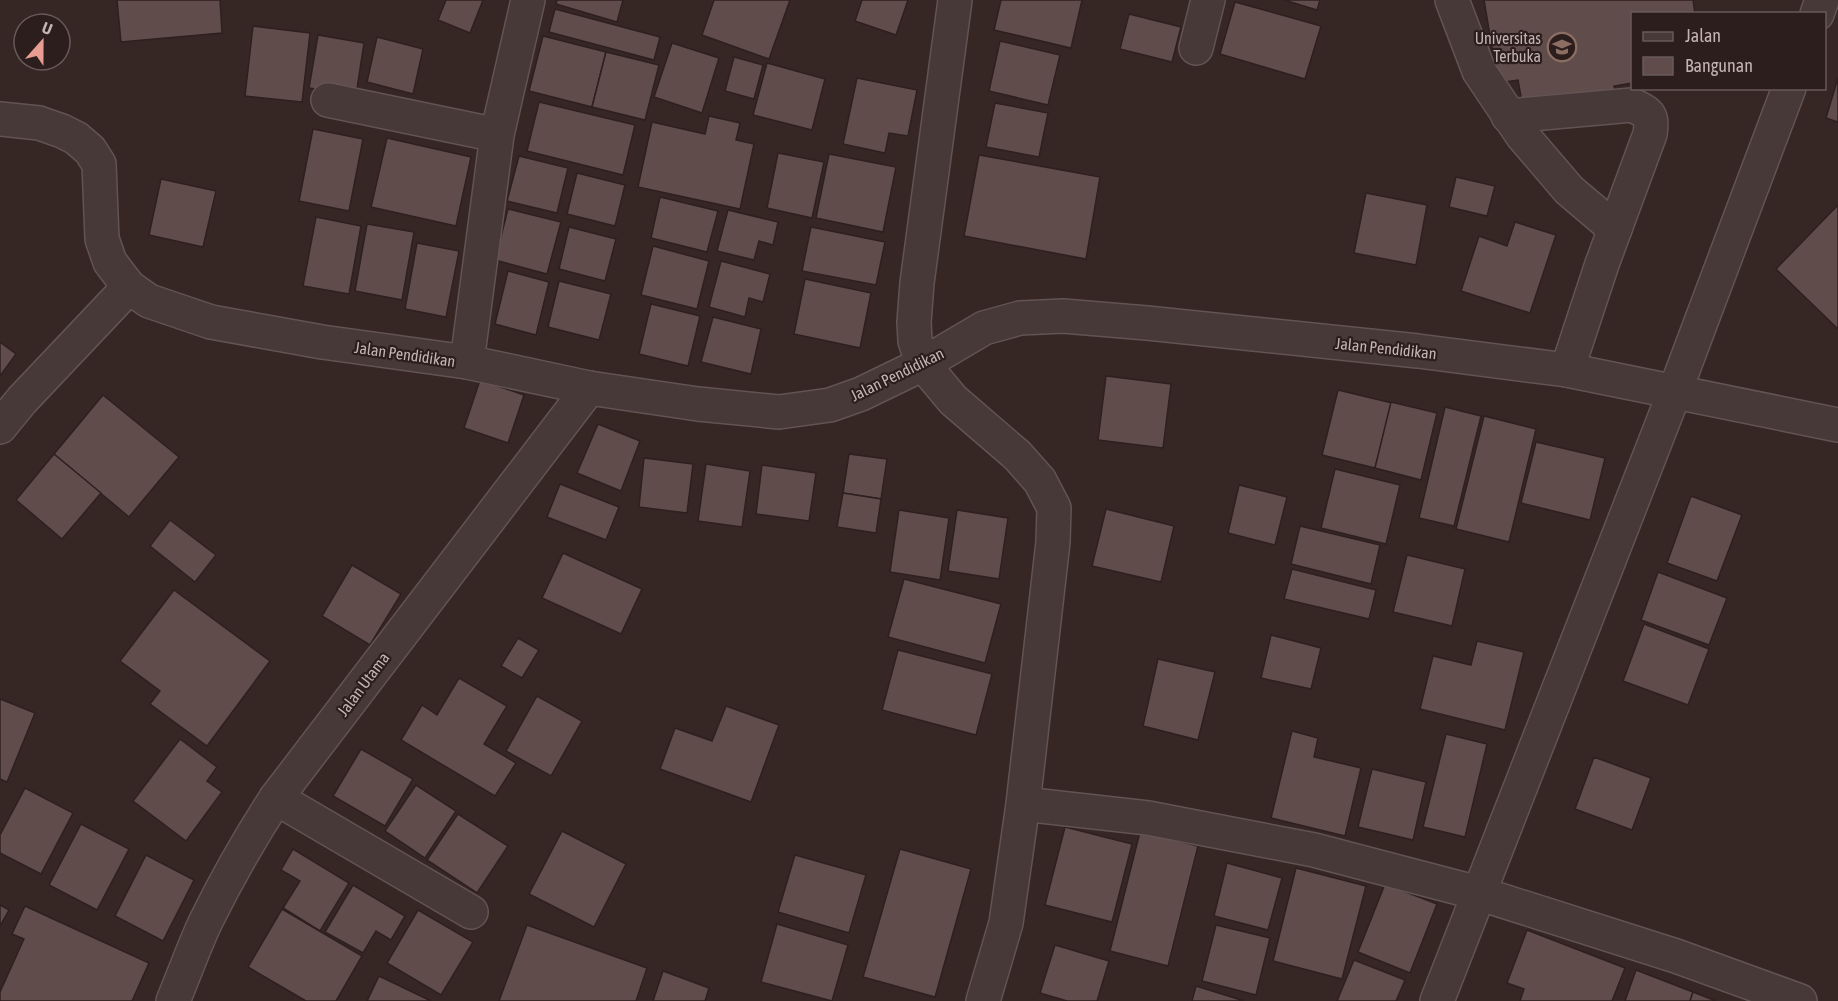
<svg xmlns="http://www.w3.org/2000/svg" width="1838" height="1001" font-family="'Asap Condensed',sans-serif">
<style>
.building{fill:#604d4b;stroke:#2e201f;stroke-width:1.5}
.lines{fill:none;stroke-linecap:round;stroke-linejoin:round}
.minor-casing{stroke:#625452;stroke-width:36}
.minor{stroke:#473937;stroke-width:33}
.labels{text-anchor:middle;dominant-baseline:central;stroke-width:4.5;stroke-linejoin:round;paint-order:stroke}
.poi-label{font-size:16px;fill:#c3b4b2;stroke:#2c1e1d;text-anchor:end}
.street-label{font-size:16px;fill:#c3b4b2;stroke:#2c1e1d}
</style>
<rect width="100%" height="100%" fill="#362624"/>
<!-- building -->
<g class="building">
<polygon points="117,0 220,0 222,33 121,42"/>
<polygon points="446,0 483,0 470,33 438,20"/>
<polygon points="557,0 623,0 617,22 556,4"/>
<polygon points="714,0 790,0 769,59 702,35"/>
<polygon points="862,0 908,0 896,35 855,21"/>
<polygon points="1001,0 1082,0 1071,48 994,30"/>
<polygon points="1284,0 1320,0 1317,10"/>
<polygon points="1484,0 1693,0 1695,14 1632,14 1632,83 1614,86 1616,96 1522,102 1518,80 1498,83"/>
<polygon points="1235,2 1321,26 1305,79 1220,54"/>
<polygon points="555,9 660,37 654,60 549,32"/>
<polygon points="1129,14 1181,27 1172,62 1120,49"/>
<polygon points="253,26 310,33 302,102 245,96"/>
<polygon points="318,35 364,43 356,95 309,88"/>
<polygon points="543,36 606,52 592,107 529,91"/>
<polygon points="377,37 423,49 413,94 367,82"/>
<polygon points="1000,41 1060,55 1048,105 989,91"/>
<polygon points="672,43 719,58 702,113 654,97"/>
<polygon points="606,52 659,65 645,120 592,107"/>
<polygon points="734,57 763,65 754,99 725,91"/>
<polygon points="767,63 825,79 812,130 753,115"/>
<polygon points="857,78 917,90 908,136 889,133 885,153 843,144"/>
<polygon points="1838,78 1838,122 1826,118"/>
<polygon points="539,102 635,125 623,175 527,151"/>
<polygon points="995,103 1048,113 1039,157 986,147"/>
<polygon points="709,116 740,123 736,140 754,144 740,209 638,187 652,122 705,134"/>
<polygon points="313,129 363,139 349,211 299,201"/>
<polygon points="387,138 471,157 456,226 371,207"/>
<polygon points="778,153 824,162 812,218 767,208"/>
<polygon points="829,154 896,167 883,232 816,218"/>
<polygon points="979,155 1100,177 1086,259 964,236"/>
<polygon points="519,156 568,168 557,213 507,201"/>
<polygon points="577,173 625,185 615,226 567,214"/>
<polygon points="1456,177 1495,186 1487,216 1449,207"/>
<polygon points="161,179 216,191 203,247 149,235"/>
<polygon points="1366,193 1427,205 1416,265 1354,253"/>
<polygon points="660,197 718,211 707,252 651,238"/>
<polygon points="1838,205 1838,329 1776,269"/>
<polygon points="508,209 561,222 547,274 495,260"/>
<polygon points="728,210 778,222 773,245 759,241 754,260 717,251"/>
<polygon points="316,217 361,226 349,294 303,286"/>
<polygon points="1515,222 1556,235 1530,313 1461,291 1479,236 1507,246"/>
<polygon points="367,224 414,232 402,300 355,291"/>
<polygon points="569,227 616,239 605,281 559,269"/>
<polygon points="811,227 885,242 876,285 802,271"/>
<polygon points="417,243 459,251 446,317 405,309"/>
<polygon points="653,246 709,261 697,309 641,295"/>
<polygon points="721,261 770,274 763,302 749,298 745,317 709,307"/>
<polygon points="508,271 549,282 536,335 495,324"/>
<polygon points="805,279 871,293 860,348 794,334"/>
<polygon points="559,281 611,294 599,340 548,327"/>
<polygon points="651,304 700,316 688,366 639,354"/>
<polygon points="713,317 761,329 751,374 701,362"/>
<polygon points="0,342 16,354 0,376"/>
<polygon points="1106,376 1171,384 1163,448 1098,440"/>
<polygon points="480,380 524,395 508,443 464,428"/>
<polygon points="1338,390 1392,403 1375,468 1322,455"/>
<polygon points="103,395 179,457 129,517 54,454"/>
<polygon points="1391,402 1437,413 1421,480 1375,468"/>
<polygon points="1445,407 1481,416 1454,526 1419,518"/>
<polygon points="1484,416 1536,429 1509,542 1456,529"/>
<polygon points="598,424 640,441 621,491 577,473"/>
<polygon points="1536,442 1605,458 1590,520 1521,503"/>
<polygon points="54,454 101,493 62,539 16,500"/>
<polygon points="849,454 887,459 881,499 843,493"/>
<polygon points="644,458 693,464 687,513 639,507"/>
<polygon points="706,464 750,471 742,527 698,521"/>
<polygon points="762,465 816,473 809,521 756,514"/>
<polygon points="1335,469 1400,485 1386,544 1321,528"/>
<polygon points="560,484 619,507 606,540 547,517"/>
<polygon points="1239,485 1287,497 1275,545 1228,533"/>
<polygon points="843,493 881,499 876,533 837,527"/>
<polygon points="1691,496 1742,515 1717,581 1667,563"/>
<polygon points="1106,509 1174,526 1161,582 1092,566"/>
<polygon points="899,510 949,518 940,580 890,572"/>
<polygon points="957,510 1008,518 999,579 948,571"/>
<polygon points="170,520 216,555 195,582 150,546"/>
<polygon points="1300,526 1380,545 1371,584 1291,564"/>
<polygon points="563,553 642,589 621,634 542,598"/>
<polygon points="1407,555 1465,569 1452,626 1393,612"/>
<polygon points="352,565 401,594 370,645 322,616"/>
<polygon points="1292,569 1376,590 1369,619 1284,599"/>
<polygon points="1658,572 1727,598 1709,645 1641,620"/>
<polygon points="904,579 1001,604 985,663 888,637"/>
<polygon points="174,590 270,661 207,746 150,704 160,691 120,661"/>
<polygon points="1644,624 1709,649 1688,705 1623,681"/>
<polygon points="1271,635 1321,648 1311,689 1261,678"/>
<polygon points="518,638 539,650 522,678 501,666"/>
<polygon points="1477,641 1524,652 1505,730 1420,709 1433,656 1471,665"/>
<polygon points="898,650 992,674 976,735 882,710"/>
<polygon points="1158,659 1215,672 1198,740 1143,726"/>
<polygon points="459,678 507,706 484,744 516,763 495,796 401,740 422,705 437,715"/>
<polygon points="537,696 582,721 551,776 506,751"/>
<polygon points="0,699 35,713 7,782 0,779"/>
<polygon points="726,706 779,725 751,802 660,769 675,728 712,741"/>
<polygon points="1292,731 1318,738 1314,757 1361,768 1345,836 1271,818"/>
<polygon points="1446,734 1487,744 1465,837 1423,827"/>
<polygon points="180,739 217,767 207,781 222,792 186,841 133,801"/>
<polygon points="361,749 413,779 385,826 333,796"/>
<polygon points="1594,757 1651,778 1632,830 1575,809"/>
<polygon points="1372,769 1426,782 1413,840 1358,827"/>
<polygon points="416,785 456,811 425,858 385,831"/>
<polygon points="25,788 73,813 41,874 0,853 0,835"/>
<polygon points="458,814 508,846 477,893 427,860"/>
<polygon points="81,824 129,849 97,910 49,885"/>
<polygon points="1065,827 1132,844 1112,922 1045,905"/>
<polygon points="562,831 626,864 594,927 529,894"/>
<polygon points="1140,832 1198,846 1168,966 1110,951"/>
<polygon points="293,849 349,883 320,931 283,908 300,881 281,870"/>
<polygon points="900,849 971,869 935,997 863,977"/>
<polygon points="146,855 194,880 163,941 115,916"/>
<polygon points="795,855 866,875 849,933 778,912"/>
<polygon points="1227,863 1282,878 1268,930 1214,916"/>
<polygon points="1296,868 1366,886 1342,979 1273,961"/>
<polygon points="1385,884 1437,904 1410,973 1358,952"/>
<polygon points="353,885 405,916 391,940 376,931 363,953 325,932"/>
<polygon points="0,905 9,910 0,926"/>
<polygon points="25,906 149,963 132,1001 0,1001 0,992 24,939 12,934"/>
<polygon points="282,909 362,956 336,1001 306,1001 248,967"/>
<polygon points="418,910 473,942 441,995 387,963"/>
<polygon points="777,924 848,945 832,1001 761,982"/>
<polygon points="527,925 647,968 636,1001 499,1001"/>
<polygon points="1216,925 1270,938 1256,995 1202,981"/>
<polygon points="1527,930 1625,968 1612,1001 1520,1001 1524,989 1507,983"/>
<polygon points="1055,945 1109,961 1097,1001 1067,1001 1040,993"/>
<polygon points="1354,960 1405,980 1396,1001 1337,1001"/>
<polygon points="1636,970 1693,992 1690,1001 1625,1001"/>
<polygon points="663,971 709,988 705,1001 653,1001"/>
<polygon points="379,976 431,1001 367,1001"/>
<polygon points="1196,986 1244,1001 1192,1001"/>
<polygon points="1693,992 1716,1001 1690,1001"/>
</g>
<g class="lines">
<!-- minor casing -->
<g class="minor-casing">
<g id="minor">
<polyline points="955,0 917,283 914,322 915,341 923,364 953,400 1017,455 1040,481 1054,508 1053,542 1023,804 1006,923 983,1001"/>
<polyline points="1452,0 1479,71 1522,135 1569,190 1615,229"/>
<polyline points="1817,14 1822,0"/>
<polyline points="1196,48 1208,0"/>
<polyline points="328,100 497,135"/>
<path d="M 1508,116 L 1632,105 C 1649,113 1653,114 1650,134 L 1602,264 L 1567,370"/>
<polyline points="0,119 39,123 62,131 76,138 90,150 99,164 102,239 110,262 129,287 149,301 211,322 322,342 467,362 589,388 698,404 779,412 830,405 861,394 923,364 984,328 1020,318 1063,316 1147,323 1418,351 1567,370 1838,425"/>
<polyline points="467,362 497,135 528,0"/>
<polyline points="0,427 22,400 129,287"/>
<polyline points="276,798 471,912"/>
<polyline points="1023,804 1148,818 1314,850 1478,893 1676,956 1800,1001"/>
<path d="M 173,1001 C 184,975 193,949 205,923 C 226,880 250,838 276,798 L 589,388"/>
<polyline points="1437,1001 1675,391 1789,88"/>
</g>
</g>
<!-- minor -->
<use href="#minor" class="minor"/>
</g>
<!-- icons -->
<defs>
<g id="university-ring" transform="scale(1.5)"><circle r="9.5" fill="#2c1e1d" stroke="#8d6e63" stroke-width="1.5"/><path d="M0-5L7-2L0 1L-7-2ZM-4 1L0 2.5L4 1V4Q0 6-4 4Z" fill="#8d6e63"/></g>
</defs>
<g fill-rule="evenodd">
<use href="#university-ring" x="1562" y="47"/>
</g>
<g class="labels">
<!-- poi labels -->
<g class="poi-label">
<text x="1541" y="38">Universitas<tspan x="1541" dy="18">Terbuka</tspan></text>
</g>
<!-- street labels -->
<g class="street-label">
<text transform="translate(1386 348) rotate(6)">Jalan Pendidikan</text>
<text transform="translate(405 354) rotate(8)">Jalan Pendidikan</text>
<text transform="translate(897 374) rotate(-26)">Jalan Pendidikan</text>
<text transform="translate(363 684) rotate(-53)">Jalan Utama</text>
</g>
</g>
<!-- legend -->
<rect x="1631" y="12" width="195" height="78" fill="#2c1e1d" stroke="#685a59" stroke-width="1.5"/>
<rect x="1643" y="32" width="30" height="9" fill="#473937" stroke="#685a59" stroke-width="1.5"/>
<text x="1685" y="42" font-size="18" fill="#c3b4b2">Jalan</text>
<rect x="1643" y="57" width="30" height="18" fill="#604d4b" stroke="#685a59" stroke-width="1.5"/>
<text x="1685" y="72" font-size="18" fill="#c3b4b2">Bangunan</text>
<!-- north arrow -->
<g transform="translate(42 42) rotate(21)"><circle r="28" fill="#2c1e1d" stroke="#685a59" stroke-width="1.5"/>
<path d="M0-4.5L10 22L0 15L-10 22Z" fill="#e99c91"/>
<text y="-9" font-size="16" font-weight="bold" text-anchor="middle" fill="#c3b4b2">U</text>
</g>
</svg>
